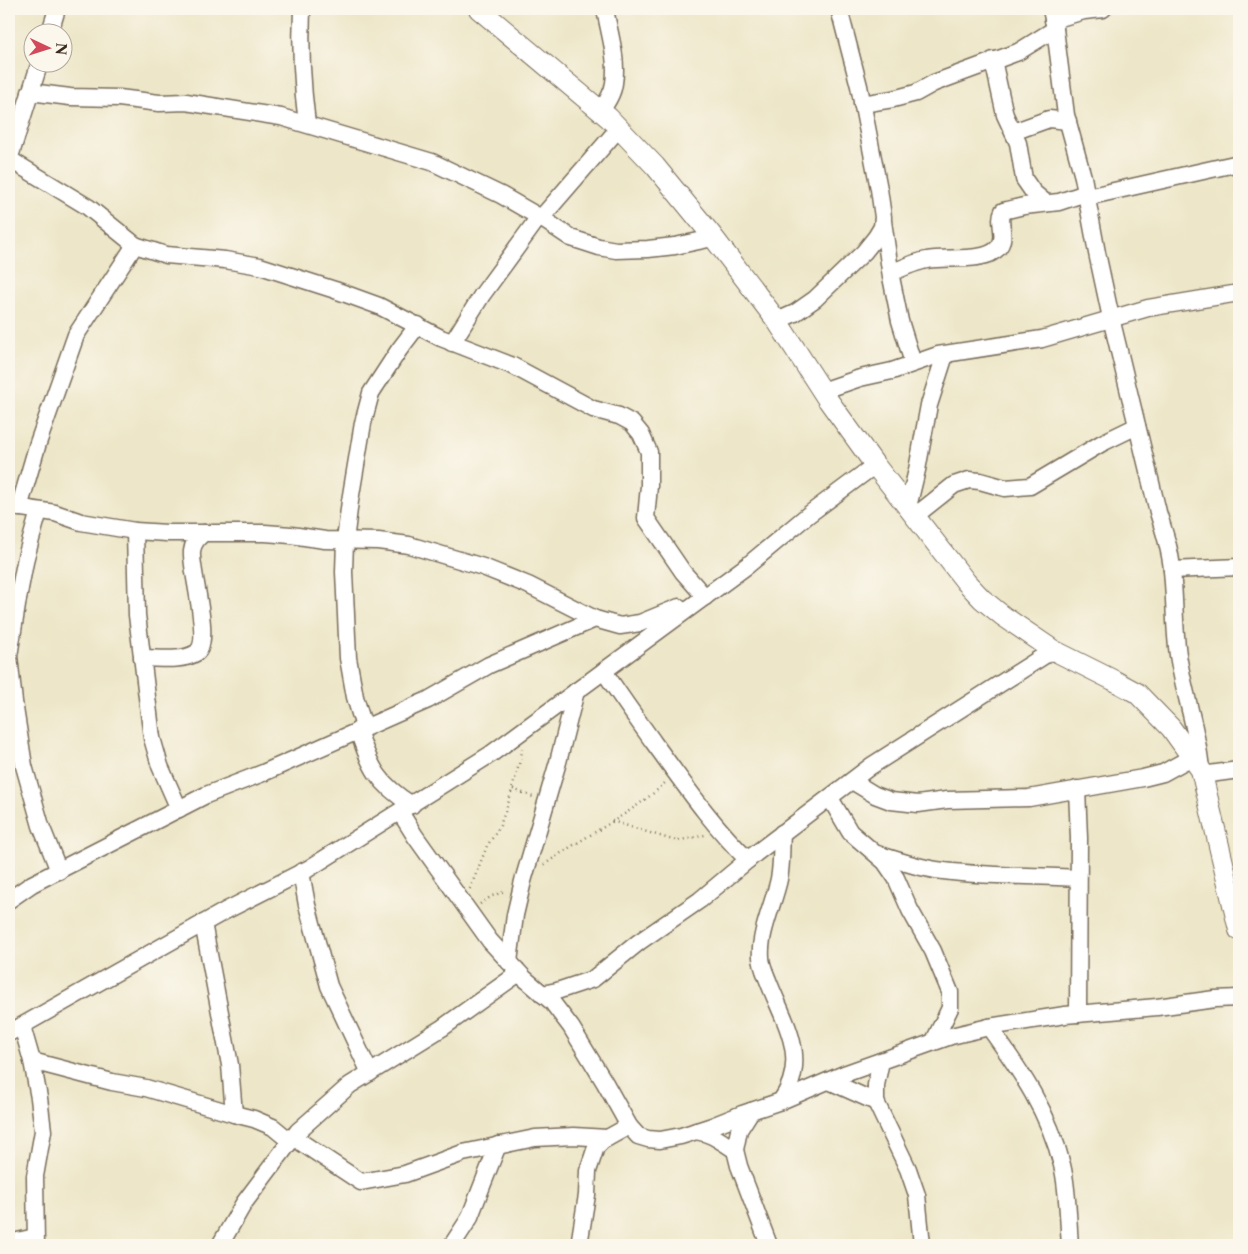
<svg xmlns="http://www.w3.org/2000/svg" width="1248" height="1254" font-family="'Libre Caslon Text',serif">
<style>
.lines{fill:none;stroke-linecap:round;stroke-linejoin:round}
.minor-casing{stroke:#796c5a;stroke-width:19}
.tertiary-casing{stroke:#796c5a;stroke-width:22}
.path{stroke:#796c5a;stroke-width:2.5;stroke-dasharray:1 4;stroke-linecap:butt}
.minor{stroke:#fff;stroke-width:16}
.tertiary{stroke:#fff;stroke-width:20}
</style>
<rect width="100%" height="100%" fill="#fbf7ec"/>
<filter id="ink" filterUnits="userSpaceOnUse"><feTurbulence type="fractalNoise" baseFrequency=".02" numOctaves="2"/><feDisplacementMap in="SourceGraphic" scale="10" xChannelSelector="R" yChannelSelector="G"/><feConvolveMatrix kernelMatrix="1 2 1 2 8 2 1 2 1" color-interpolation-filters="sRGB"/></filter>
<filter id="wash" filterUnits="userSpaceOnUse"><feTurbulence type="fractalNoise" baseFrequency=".0096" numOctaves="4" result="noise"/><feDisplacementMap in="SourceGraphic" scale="20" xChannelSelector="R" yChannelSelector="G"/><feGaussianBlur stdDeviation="1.12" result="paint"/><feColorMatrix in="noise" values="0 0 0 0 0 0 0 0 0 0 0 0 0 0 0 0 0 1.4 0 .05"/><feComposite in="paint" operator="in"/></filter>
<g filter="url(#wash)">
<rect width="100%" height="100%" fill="#ede6c8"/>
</g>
<g filter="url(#ink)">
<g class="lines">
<!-- minor casing -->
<g class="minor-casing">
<g id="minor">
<path d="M 302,9 C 300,48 302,85 307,124"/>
<path d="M 1051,9 L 1055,29 L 1066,115 L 1083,177 L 1097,253 L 1111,318 L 1158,512 C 1164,532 1171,551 1172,571 C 1175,599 1174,627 1178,655 C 1184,694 1198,731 1201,770"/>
<polyline points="1053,20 1084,11 1103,9"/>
<polyline points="50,32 57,9"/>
<polyline points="993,60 1005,115 1018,143 1024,179 1033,192 1046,203"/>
<polyline points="30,92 70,97 119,98 159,103 186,102 281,117 432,162 501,195 541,218 571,238 599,247 616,250 648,249 675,246 713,238"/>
<polyline points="862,104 893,99 916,93 934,83 1018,52 1055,29"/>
<path d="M 601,111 C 607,102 613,93 614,83 C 618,59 609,32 605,9"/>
<polyline points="1013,132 1049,119 1068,121"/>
<polyline points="9,159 88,207 135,245 166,255 225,260 260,266 335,290 379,306 441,338 513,366 593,409 619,416 632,423 641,434 649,452 649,486 646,518 683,572 705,597"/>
<polyline points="9,160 40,62"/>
<polyline points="1087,197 1239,163"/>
<polyline points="541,218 619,128"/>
<polyline points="883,221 891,277 900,321 913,363"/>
<path d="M 891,273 C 902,268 915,262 927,260 C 945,256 985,263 998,248 C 1008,237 997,222 1003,211 L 1024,206 L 1059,202 L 1086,193"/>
<polyline points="777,321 795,313 815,299 864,252 876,237 882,227 883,217 879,189 859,86 839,9"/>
<polyline points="452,343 482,295 539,217"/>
<polyline points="822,391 860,378 892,371 938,355 1042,339 1148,308 1239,293"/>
<polyline points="9,506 55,513 81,522 135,531 167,533 265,533 291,535 325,540 378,541 409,545 483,567 528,585 595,619 620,626 640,623 679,607"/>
<polyline points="908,507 917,470 929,405 945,355"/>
<polyline points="19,508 38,443 76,335 135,245"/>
<polyline points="39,511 26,557 18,599 9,656 14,702 24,766 41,826 59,871"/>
<polyline points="915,516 954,485 969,480 980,481 1005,488 1030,486 1102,443 1137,426"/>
<polyline points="135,531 137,615 152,738 160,766 179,809"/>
<polyline points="1172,570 1239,567"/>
<path d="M 142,658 C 159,658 181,662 196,653 C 213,642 190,570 192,551 C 193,543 198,537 204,533"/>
<path d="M 604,671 C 620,696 637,719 654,743 C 684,784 712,825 748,860"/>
<polyline points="364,727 355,697 348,658 344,572 345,541 350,501 363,423 371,393 399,350 418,325"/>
<path d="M 358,730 C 370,767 378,784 412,805"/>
<polyline points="1202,775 1239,770"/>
<polyline points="852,781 875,795 891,801 918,804 947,800 1029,798 1143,778 1163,773 1192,757"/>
<polyline points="1077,789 1079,838 1078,1014"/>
<polyline points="830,798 850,832 885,862 896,878 910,910 933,951 950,992 950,1008 934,1041"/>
<polyline points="400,812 415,836 490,941 524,978 552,1002 571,1027 605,1083 629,1126 638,1136 648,1139 660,1140 681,1136 712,1126 742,1114 781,1101 844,1074 951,1036 989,1027 1065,1015 1157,1007 1215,999 1239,998"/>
<path d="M 877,854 C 896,860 916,867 936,870 C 982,877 1031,875 1078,878"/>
<polyline points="301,872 307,905 329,986 370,1073"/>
<polyline points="9,900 32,884 206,795 263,773 428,700 489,665 595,619"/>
<polyline points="203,923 230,1065 234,1114"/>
<polyline points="509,962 515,915 523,881 558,762 576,691"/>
<polyline points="542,994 557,991 593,979 639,942 700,900 755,854 871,766 1053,650"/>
<polyline points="22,1026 32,1061 39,1098 43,1131 35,1176 36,1245"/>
<path d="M 989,1027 C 1020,1070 1049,1112 1062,1165 C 1068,1188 1068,1221 1070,1245"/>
<polyline points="9,1033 225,911 308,869 491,754 748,565 808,515 875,465"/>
<polyline points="32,1061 112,1082 146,1088 234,1114 254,1119 273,1127 290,1141"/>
<polyline points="881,1061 876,1085 876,1102 908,1169 917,1195 922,1245"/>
<polyline points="829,1081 876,1102"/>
<path d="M 781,1101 C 810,1059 785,1024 769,983 C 766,975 761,965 761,957 C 759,933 774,903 779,879 C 782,864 781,848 782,833"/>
<polyline points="751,1111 739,1130 735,1150 739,1166 769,1245"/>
<path d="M 696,1131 C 714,1134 720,1141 735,1150"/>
<polyline points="293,1137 361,1182 405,1174 463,1153 535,1138 574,1136 607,1138"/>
<polyline points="9,1243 35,1237"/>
<polyline points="220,1245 244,1203 298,1131 350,1085 442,1028 519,973"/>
<polyline points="452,1245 469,1219 498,1145"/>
<polyline points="579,1245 587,1195 588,1171 596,1147 602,1141 629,1126"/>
</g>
</g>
<!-- tertiary casing -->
<g class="tertiary-casing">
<polyline id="tertiary" points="479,9 609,118 655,166 710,233 777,321 828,400 875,465 966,582 982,599 1003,616 1053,650 1113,680 1137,693 1171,728 1201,770 1239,930"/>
</g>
<!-- path -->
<g class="path">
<polyline points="9,91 16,92"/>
<polyline points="513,789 533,797"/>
<polyline points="612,821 676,841 705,835"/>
<path d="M 544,865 C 583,836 630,816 665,783"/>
<polyline points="470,889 487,846 499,828 508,804 521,757 522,749"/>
<polyline points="480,904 492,896 506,891"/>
</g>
<!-- minor -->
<use href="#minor" class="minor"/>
<!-- tertiary -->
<use href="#tertiary" class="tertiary"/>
</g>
</g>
<!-- margin -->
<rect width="1248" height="1254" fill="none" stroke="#fbf7ec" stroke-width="30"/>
<!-- north arrow -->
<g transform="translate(48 48) rotate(94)"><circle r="24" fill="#fbf7ec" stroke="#aea59a"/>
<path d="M0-4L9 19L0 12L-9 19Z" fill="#d1495b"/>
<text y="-8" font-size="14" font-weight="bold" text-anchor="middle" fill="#3b2a1e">N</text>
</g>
</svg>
